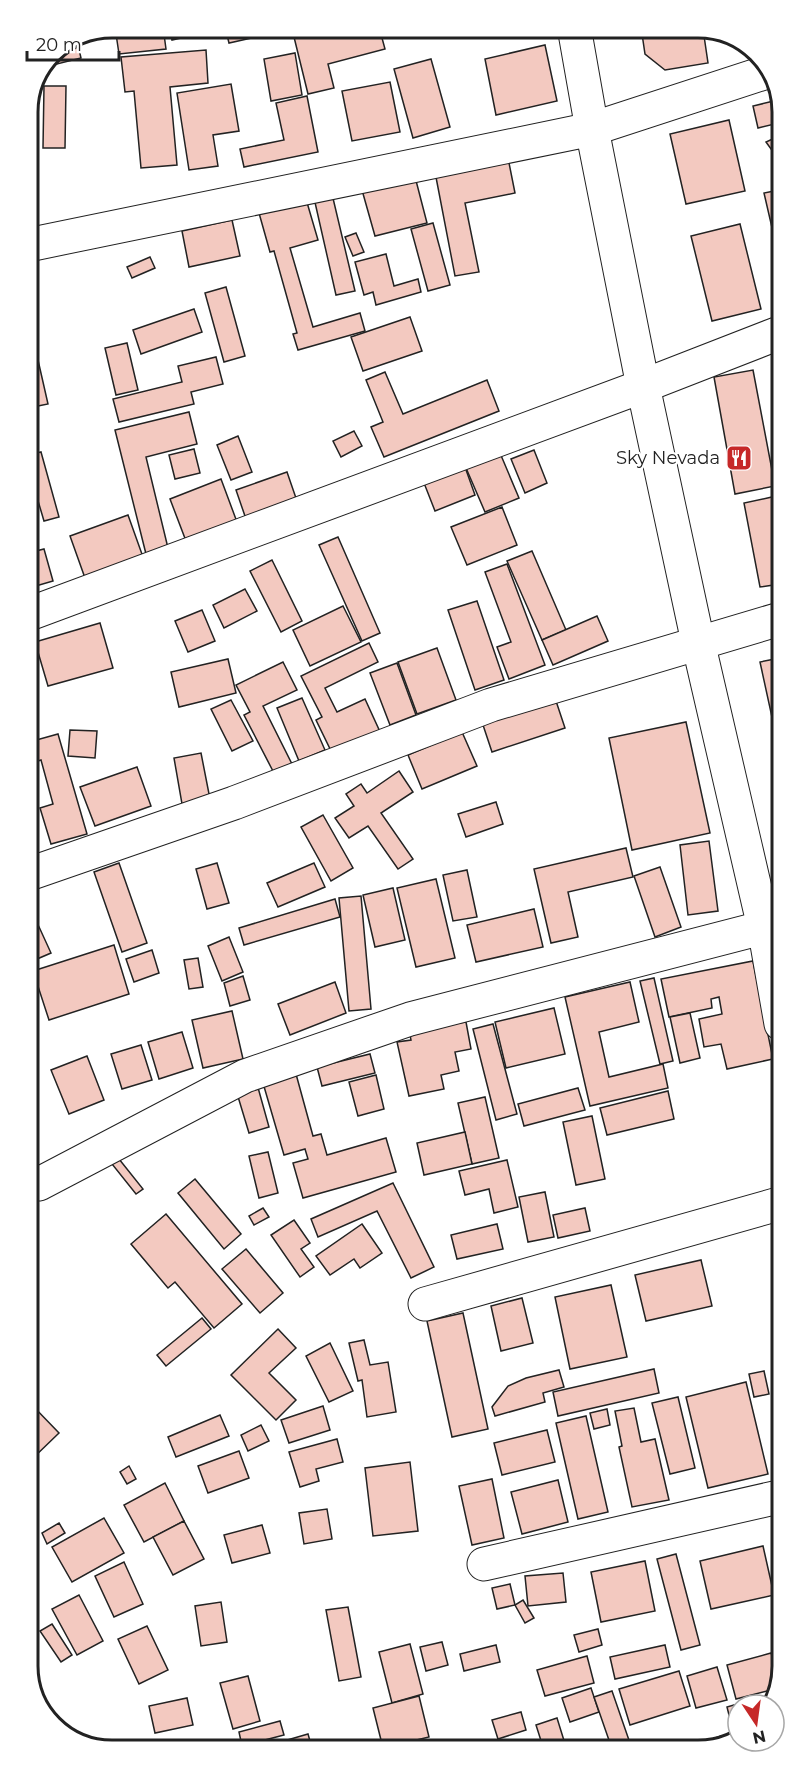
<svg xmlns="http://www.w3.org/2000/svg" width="810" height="1777" font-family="Montserrat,sans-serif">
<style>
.building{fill:#f3c9c0;stroke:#222;stroke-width:1.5}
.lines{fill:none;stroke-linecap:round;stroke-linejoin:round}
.minor-casing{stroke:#222;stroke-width:35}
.major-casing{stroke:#222;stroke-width:35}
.minor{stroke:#fff;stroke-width:33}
.major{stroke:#fff;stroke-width:33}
.labels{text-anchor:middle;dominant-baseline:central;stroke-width:4.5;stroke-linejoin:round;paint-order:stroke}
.poi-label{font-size:18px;fill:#222;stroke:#fff;text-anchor:end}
.rim{fill:none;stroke:#222;stroke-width:3}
</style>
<rect width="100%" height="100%" fill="#fff"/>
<!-- building -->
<g class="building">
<polygon points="115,27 163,27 166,49 119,54"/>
<polygon points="169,27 220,27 220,29 172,40"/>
<polygon points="225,27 300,27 229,43"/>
<polygon points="334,27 379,27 385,49 328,64 334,88 308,94 294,37"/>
<polygon points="641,27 692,27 693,30 703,29 708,63 665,70 645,54"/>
<polygon points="77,41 81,58 45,67 52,51"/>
<polygon points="545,45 557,101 496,115 485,59"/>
<polygon points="206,50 208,83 170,87 177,165 141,168 134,91 125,92 121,57"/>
<polygon points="295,53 302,95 271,101 264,59"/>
<polygon points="431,59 450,127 413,138 394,69"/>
<polygon points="390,82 400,132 352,141 342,91"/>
<polygon points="231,84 239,131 213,135 218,166 189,170 177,93"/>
<polygon points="44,86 66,86 65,148 43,148"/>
<polygon points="307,96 318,152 244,167 240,149 284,140 276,103"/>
<polygon points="778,100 779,123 758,128 753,106"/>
<polygon points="729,120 745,191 686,204 670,134"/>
<polygon points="779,136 779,160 766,142"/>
<polygon points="508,158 515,193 465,203 479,272 455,276 435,172"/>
<polygon points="413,169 427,223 375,236 360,183"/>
<polygon points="779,190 779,258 764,193"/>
<polygon points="332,194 355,291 336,295 314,198"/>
<polygon points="306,199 318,240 290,248 313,327 360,313 365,331 298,350 293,334 297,333 274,251 270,252 259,213"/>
<polygon points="232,220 240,256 189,267 182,231"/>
<polygon points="433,223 450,285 428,291 411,229"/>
<polygon points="740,224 761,309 712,321 691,236"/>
<polygon points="356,233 364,252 353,256 345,237"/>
<polygon points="386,254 394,286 418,279 421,292 376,305 373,292 364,295 355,262"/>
<polygon points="150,257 155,268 132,278 127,267"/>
<polygon points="226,287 245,356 224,362 205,293"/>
<polygon points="194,309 202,332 141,354 133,330"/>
<polygon points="28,316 48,404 28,408"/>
<polygon points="410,317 422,351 363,371 351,337"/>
<polygon points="127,343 138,390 116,395 105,348"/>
<polygon points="216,357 223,384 191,392 194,404 119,422 113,399 182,382 178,366"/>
<polygon points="753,370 775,486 735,494 714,377"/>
<polygon points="385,372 403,414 487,380 499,411 384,457 371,427 383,422 366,380"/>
<polygon points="189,412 197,444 146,457 168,548 146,554 115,430"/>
<polygon points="354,431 362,446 341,457 333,441"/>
<polygon points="238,436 252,472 231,480 217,445"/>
<polygon points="194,449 200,473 175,479 169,455"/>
<polygon points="534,450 547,483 525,493 511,459"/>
<polygon points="41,452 59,517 44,521 28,467 28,455"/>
<polygon points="500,453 519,498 485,512 466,468"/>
<polygon points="465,467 475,495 435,511 424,483"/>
<polygon points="287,472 297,501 246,519 236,490"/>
<polygon points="221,479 237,522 186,541 170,499"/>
<polygon points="772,497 780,537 780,584 760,587 744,503"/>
<polygon points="502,507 517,545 467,565 451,527"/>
<polygon points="128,515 143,557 85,578 70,536"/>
<polygon points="338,537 380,633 362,641 319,545"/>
<polygon points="44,549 53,581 29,588 28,553"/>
<polygon points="532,551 566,630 542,640 507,561"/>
<polygon points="272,560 302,621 281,632 250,571"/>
<polygon points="507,564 545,665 509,679 497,647 511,642 485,572"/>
<polygon points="245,589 257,611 224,628 213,605"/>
<polygon points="477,601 504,680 475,690 448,610"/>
<polygon points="343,606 361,642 310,666 293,630"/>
<polygon points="202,610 215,641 188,652 175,621"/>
<polygon points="597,616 608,641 553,665 542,640"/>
<polygon points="100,623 113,668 48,686 35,642"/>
<polygon points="369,643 378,662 325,688 337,712 365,699 381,734 334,757 316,720 322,717 301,676"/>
<polygon points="437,648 456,700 417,714 398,662"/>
<polygon points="780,658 780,754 760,662"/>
<polygon points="228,659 236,693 179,707 171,672"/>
<polygon points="283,662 297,690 263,706 293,766 275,775 244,715 250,712 236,685"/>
<polygon points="397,663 416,715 390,725 370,673"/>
<polygon points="554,695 565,728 492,752 481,719"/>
<polygon points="302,698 325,750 299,761 277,708"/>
<polygon points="231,700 253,741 232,751 211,709"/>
<polygon points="686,722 710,833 632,850 609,738"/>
<polygon points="70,730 97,731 95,758 68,756"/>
<polygon points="462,732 477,766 422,789 408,755"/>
<polygon points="58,734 87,834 51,844 40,808 53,804 41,760 29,764 29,742"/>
<polygon points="201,753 210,799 182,804 174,758"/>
<polygon points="137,767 151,806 95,826 80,787"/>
<polygon points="399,771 413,792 381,813 413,859 398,869 368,826 349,838 335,818 354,806 346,794 361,784 367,793"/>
<polygon points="496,802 503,824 466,837 458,814"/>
<polygon points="323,815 353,868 331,881 301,827"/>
<polygon points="709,841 718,911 688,915 680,845"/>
<polygon points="626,848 633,877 568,892 578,937 551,943 534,869"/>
<polygon points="119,863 147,943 122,952 94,872"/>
<polygon points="217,863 229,903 207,909 196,869"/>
<polygon points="314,863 325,887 278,907 267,883"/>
<polygon points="660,867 681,927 655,937 634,876"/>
<polygon points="467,870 477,917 453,921 443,875"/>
<polygon points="436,879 455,958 416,967 397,888"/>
<polygon points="393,888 405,940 375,947 363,895"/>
<polygon points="361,896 371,1009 349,1011 339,898"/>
<polygon points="335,899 340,917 244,945 239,928"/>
<polygon points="29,905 51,953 30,962"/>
<polygon points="534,909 543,947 476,962 467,925"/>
<polygon points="229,937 243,972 222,981 208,946"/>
<polygon points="114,945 129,994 49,1020 33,971"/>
<polygon points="152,950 159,973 134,982 126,959"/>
<polygon points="198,958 203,987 189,989 184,960"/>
<polygon points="753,961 773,1059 727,1069 721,1044 704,1047 699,1019 722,1014 719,997 711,999 712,1008 669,1017 661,979"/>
<polygon points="243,976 250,1000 230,1006 224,983"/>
<polygon points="654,978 673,1061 660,1064 640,981"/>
<polygon points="335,982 346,1013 290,1035 278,1004"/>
<polygon points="630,982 639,1022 599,1032 609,1077 663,1064 668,1088 590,1106 565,997"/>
<polygon points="554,1008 565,1054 506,1068 495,1022"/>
<polygon points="232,1011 243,1059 203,1068 192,1020"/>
<polygon points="690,1013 700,1058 680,1063 670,1017"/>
<polygon points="466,1022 471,1049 455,1052 459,1071 441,1075 444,1089 409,1096 397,1042 411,1040 409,1030"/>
<polygon points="493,1024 517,1114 496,1120 473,1029"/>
<polygon points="182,1032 193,1068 159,1079 148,1042"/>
<polygon points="30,1039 37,1059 30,1062"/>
<polygon points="141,1045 152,1080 122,1089 111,1054"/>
<polygon points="370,1054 375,1073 322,1086 317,1067"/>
<polygon points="87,1056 104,1100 69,1114 51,1070"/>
<polygon points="296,1074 313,1136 321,1134 327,1155 386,1138 396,1172 303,1198 293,1163 308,1159 305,1149 284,1155 263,1083"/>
<polygon points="376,1075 384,1109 358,1116 349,1082"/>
<polygon points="257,1084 269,1127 249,1133 236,1090"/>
<polygon points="578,1088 585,1110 524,1126 518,1104"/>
<polygon points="668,1091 674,1119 607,1135 600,1108"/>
<polygon points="485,1097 499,1158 472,1164 458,1103"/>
<polygon points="592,1116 605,1179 576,1185 563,1122"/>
<polygon points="465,1132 472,1164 424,1175 417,1143"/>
<polygon points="268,1152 278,1193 259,1198 249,1156"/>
<polygon points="119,1159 143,1189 136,1194 112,1164"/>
<polygon points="507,1160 518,1207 494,1213 489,1189 465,1195 459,1171"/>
<polygon points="195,1179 241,1234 224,1249 178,1193"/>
<polygon points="393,1183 434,1267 411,1278 377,1211 318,1237 311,1219"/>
<polygon points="545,1192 554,1237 528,1242 519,1197"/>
<polygon points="263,1208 269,1217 254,1225 249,1216"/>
<polygon points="585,1208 590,1231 558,1238 553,1215"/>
<polygon points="166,1214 242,1304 214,1328 175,1282 168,1288 131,1244"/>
<polygon points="294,1220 310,1243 301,1249 314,1267 300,1277 271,1235"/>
<polygon points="362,1224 382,1253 360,1268 354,1259 330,1275 316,1256"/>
<polygon points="497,1224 503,1249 457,1259 451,1235"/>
<polygon points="246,1249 283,1293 260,1313 222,1269"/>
<polygon points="701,1260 712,1306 646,1321 635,1275"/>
<polygon points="611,1285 627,1357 570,1369 555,1297"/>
<polygon points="522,1298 533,1343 501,1351 491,1306"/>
<polygon points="463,1313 488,1429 452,1437 427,1321"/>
<polygon points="202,1318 211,1329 166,1366 157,1355"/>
<polygon points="278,1329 296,1348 269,1373 296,1400 276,1420 231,1375"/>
<polygon points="364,1340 370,1365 388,1362 396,1412 367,1417 362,1380 358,1381 349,1343"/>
<polygon points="330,1343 353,1391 329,1402 306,1356"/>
<polygon points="654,1369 659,1393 558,1416 553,1392"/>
<polygon points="559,1370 564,1387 543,1393 545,1402 495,1416 492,1407 508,1386 526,1378"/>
<polygon points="764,1371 769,1394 754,1397 749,1374"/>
<polygon points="746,1382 768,1474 708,1488 686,1397"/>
<polygon points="678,1397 695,1468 670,1474 652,1403"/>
<polygon points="31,1404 59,1433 31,1460"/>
<polygon points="323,1406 330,1430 289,1443 281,1420"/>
<polygon points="634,1408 641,1442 655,1439 669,1500 632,1507 619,1447 622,1446 615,1411"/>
<polygon points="607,1409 610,1425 594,1429 590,1413"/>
<polygon points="220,1415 229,1436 176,1457 168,1437"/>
<polygon points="586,1416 608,1512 578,1519 556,1423"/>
<polygon points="261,1425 269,1441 248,1451 241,1435"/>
<polygon points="547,1430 555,1462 502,1475 494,1443"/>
<polygon points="337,1439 343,1462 316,1469 319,1481 300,1487 289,1452"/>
<polygon points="239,1451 249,1478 208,1493 198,1466"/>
<polygon points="410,1462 418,1531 373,1536 365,1468"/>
<polygon points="129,1466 136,1479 127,1484 120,1472"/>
<polygon points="492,1479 504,1538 472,1545 459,1486"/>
<polygon points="558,1480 568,1522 522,1534 511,1492"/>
<polygon points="165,1483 184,1521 144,1542 124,1505"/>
<polygon points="327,1509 332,1539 304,1544 299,1513"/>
<polygon points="104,1518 124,1553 72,1582 52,1547"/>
<polygon points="184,1521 204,1559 173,1575 153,1537"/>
<polygon points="59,1523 65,1533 47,1544 42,1533"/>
<polygon points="262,1525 270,1553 232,1563 224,1535"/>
<polygon points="763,1546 774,1595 711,1609 700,1561"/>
<polygon points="676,1554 700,1645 681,1650 657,1559"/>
<polygon points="645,1561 655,1611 601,1622 591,1572"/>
<polygon points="124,1562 143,1604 114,1617 95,1576"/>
<polygon points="563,1573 566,1602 528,1606 525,1576"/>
<polygon points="510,1584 515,1605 497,1609 492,1588"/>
<polygon points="79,1595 103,1641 77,1655 52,1609"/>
<polygon points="523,1600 534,1618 525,1623 515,1605"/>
<polygon points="221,1602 227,1642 201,1646 195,1606"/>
<polygon points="348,1607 361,1677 339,1681 326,1610"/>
<polygon points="52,1624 72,1655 61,1662 40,1631"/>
<polygon points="147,1626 168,1670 139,1684 118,1639"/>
<polygon points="598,1629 602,1645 579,1652 574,1635"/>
<polygon points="442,1642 448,1665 426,1671 420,1647"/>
<polygon points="410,1644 423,1694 392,1703 379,1652"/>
<polygon points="496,1645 500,1662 464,1671 460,1654"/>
<polygon points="665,1645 670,1667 615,1679 610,1657"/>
<polygon points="771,1653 779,1679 775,1689 736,1699 727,1665"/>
<polygon points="587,1656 594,1683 545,1696 537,1670"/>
<polygon points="717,1667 727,1700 696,1708 687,1676"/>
<polygon points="679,1671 690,1706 630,1725 619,1689"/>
<polygon points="248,1676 260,1721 233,1729 220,1683"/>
<polygon points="591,1688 599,1712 570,1722 562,1698"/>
<polygon points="612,1691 631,1746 611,1746 594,1697"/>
<polygon points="419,1696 429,1737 383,1748 373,1708"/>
<polygon points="187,1698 193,1725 155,1733 149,1706"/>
<polygon points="751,1700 752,1705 738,1705 738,1737 735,1739 727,1707"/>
<polygon points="521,1712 526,1730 498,1739 492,1720"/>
<polygon points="557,1718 566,1747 543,1747 536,1725"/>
<polygon points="280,1721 284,1735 242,1746 239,1732"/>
<polygon points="308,1734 312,1748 271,1749 270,1745"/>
<polygon points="721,1736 724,1745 692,1746"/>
<polygon points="681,1741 683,1746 666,1746"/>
</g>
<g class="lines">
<!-- minor casing -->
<g class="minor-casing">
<g id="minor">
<polyline points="28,245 592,129 770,71"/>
<polyline points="29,614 643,386 779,333"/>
<polyline points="29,874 234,803 491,705 780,619"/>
<polyline points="39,1184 245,1076 410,1019 781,923"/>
<polyline points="425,1304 782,1203"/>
<polyline points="484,1564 783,1496"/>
</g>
</g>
<!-- major casing -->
<g class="major-casing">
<polyline id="major" points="574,27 592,129 643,386 698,642 764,927 781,1024"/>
</g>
<!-- minor -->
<use href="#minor" class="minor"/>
<!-- major -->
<use href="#major" class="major"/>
</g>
<!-- icons -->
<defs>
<g id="restaurant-square" transform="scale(1.35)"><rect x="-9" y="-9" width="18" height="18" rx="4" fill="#c62828" stroke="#fff"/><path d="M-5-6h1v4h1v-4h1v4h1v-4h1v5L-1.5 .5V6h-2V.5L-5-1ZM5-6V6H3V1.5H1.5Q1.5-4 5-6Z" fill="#fff"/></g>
</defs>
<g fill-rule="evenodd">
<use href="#restaurant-square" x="739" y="458"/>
</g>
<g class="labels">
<!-- poi labels -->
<g class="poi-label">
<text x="720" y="458">Sky Nevada</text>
</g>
</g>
<!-- crop -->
<path d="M0 0H810V1777H0ZM112 38H698A74 74 0 0 1 772 112V1666A74 74 0 0 1 698 1740H112A74 74 0 0 1 38 1666V112A74 74 0 0 1 112 38Z" fill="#fff" fill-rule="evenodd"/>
<path class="rim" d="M112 38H698A74 74 0 0 1 772 112V1666A74 74 0 0 1 698 1740H112A74 74 0 0 1 38 1666V112A74 74 0 0 1 112 38Z"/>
<!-- north arrow -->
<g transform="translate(756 1723) rotate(167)"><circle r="28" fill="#ffffff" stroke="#a7a7a7" stroke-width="1.5"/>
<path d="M0-4.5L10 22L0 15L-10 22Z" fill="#c62828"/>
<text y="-9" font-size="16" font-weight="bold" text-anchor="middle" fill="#222222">N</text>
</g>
<!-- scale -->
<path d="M27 51v9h92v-9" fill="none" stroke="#222222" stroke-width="3"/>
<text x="36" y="51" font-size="18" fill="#222222" stroke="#ffffff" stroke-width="4.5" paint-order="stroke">20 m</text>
</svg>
